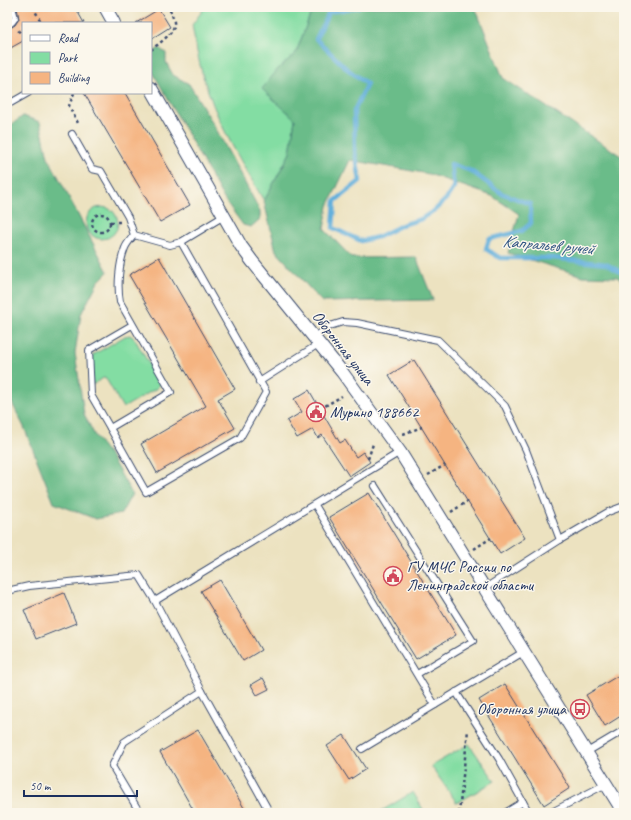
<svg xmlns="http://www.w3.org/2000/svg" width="631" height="820" font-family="Caveat,sans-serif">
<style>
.green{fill:#83dda3;stroke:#4f8680}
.forest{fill:#6abc89;stroke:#427674}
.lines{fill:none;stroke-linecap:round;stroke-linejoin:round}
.stream{stroke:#63b0dc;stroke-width:4.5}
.building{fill:#f5b481}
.service-casing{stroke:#3a4a6d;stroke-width:8}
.minor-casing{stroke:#3a4a6d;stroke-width:14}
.path{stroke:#3a4a6d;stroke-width:2.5;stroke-dasharray:3 3;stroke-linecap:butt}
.service{stroke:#fff;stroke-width:6}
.minor{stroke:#fff;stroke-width:12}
.labels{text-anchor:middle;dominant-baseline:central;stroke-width:3;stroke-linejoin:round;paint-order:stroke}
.street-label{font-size:16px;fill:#1b2f5e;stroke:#fbf7ec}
.poi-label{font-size:16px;fill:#1b2f5e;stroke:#fbf7ec;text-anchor:start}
.water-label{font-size:17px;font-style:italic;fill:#315684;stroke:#fbf7ec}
</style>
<rect width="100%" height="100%" fill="#fbf7ec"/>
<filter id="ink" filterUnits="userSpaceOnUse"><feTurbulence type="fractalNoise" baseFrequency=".025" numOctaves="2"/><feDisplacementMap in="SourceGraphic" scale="8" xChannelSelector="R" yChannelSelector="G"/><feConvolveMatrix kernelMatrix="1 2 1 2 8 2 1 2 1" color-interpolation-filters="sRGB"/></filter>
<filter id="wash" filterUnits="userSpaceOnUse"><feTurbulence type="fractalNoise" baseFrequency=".012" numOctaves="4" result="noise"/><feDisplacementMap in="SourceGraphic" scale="16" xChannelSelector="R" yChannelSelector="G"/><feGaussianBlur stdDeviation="0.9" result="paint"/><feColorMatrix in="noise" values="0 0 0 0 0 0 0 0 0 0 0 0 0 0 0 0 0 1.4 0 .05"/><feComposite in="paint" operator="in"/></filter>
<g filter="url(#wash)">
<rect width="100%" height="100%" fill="#ece2c0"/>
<!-- green -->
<g class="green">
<path d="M 205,7 L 313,7 L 296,53 L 278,69 L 295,119 L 290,153 L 264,201 C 244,166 221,130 208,91 C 200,70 196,47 192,25 Z"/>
<circle cx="102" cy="223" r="16"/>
<polygon points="130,335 134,338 159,381 159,385 157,388 123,408 105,377 92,385 93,355 125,336"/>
<polygon points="469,744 495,781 457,803 431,766"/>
<polygon points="413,792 425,813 378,813"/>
</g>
<!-- forest -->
<g class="forest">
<polygon points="313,7 475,7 503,78 624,158 624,282 617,277 583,276 508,253 519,214 492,196 429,174 350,160 328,206 324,229 352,258 416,257 433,300 322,302 276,251 264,201 290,153 295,119 262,89 278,69 296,53"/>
<polygon points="159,48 166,53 166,62 173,75 189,84 214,125 260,211 260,219 251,227 243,225 224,199 151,69 151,54"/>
<polygon points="23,116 40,122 48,157 108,272 98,282 81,314 75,353 84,414 95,436 111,457 132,494 121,514 96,519 54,503 24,427 7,393 7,128"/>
</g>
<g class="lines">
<!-- stream -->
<polyline class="stream" points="358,7 329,12 316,39 346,68 367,84 354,111 355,151 360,181 335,201 333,228 361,241 378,237 402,225 421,219 436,209 446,199 454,187 451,164 471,171 501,193 530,204 531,223 522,231 489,239 486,249 500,258 552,258 606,264 624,274"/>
</g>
<g id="blocks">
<!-- building -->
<g class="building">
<polygon points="17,7 75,7 84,23 23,23 23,41 7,50 7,30 15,25 19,19"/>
<polygon points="159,9 170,27 151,39 151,23 136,23"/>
<polygon points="84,93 125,93 190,205 160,222"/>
<polygon points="159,257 235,389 218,399 235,428 157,473 141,444 206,406 129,275"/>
<polygon points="414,360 525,538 500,554 389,375"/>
<polygon points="309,390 340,443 345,440 356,457 363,452 370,462 349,476 322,435 318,438 313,429 297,438 287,421 302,412 294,399"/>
<polygon points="369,493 456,635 416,659 329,517"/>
<polygon points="220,580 261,650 243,661 201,591"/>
<polygon points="64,593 76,623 36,639 24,610"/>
<polygon points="619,675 624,684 624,714 605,726 586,695"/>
<polygon points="263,678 269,689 257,695 251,685"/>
<polygon points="505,684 570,788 544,805 479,700"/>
<polygon points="198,730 247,813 195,813 160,752"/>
<polygon points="344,735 366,769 349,780 327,746"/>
</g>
</g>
</g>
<g filter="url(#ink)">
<use href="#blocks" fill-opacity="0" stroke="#3a4a6d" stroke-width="1"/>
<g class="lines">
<!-- service casing -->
<g class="service-casing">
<g id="service">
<polyline points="7,26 12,22 15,18 12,7"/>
<polyline points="7,105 28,93"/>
<polyline points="72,134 92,169 101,171 128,217 134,235"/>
<path d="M 134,235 C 131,239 127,243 125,248 C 119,263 117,286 120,302 L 171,392 L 110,428 L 146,492 L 240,438 L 266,392 L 181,242"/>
<polyline points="134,235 170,245 181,242 224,216"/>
<polyline points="315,337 330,326 343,322 357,323 438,340 505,406 526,450 560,540"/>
<polyline points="259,382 320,343"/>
<polyline points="110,428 91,395 89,350 132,325"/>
<polyline points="375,486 473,641 417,674"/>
<polyline points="315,505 435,705"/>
<polyline points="485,588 560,540 608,512 624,506"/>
<polyline points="7,591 29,586 139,575 155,601 400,452"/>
<polyline points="155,601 202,691 270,813"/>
<polyline points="456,692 499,759 523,802"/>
<polyline points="362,749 525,651"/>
<polyline points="587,752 624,730"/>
<polyline points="140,813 112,766 124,742 202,691"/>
<polyline points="505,813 523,802 529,813"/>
<polyline points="550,813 606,784"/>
</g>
</g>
<!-- minor casing -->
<g class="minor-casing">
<g id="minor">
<polyline points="105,7 114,23"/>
<polyline points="151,88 241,246 252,261 342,372 400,452 624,813"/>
</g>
</g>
<!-- path -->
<g class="path">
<polyline points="33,7 40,20 34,23"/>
<polyline points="18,32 23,29"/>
<polyline points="7,47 9,51 7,52"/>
<path d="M 151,50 C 158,44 172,35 174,26 C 175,20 171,13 169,7"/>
<polyline points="74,93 69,106 78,123"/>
<circle cx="101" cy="223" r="9"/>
<polyline points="111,222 120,222"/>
<polyline points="320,409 342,396"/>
<polyline points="403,434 422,427"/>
<polyline points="368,459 373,444"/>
<polyline points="428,475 445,465"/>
<polyline points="451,512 468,501"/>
<polyline points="474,549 491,538"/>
<polyline points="459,813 468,730"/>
</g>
<!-- service -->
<use href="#service" class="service"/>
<!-- minor -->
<use href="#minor" class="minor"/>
</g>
</g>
<!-- icons -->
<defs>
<g id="civic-ring" transform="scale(1)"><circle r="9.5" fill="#fbf7ec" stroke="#d1495b" stroke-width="1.5"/><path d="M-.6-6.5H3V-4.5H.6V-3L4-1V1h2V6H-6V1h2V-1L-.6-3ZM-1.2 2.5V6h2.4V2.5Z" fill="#d1495b"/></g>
<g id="bus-ring" transform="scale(1)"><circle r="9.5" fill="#fbf7ec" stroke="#d1495b" stroke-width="1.5"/><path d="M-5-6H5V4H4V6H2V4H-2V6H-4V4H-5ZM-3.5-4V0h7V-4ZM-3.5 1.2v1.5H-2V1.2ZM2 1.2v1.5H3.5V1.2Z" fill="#d1495b"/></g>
</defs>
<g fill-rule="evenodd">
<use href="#civic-ring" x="316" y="412"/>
<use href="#civic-ring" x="393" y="576"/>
<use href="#bus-ring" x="580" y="709"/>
</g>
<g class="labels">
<!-- street labels -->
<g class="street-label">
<text transform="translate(343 348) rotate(52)">Оборонная улица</text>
</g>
<!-- poi labels -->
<g class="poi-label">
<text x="330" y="412">Мурино 188662</text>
<text x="407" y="567">ГУ МЧС России по<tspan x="407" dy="18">Ленинградской области</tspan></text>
<text x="566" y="709" text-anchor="end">Оборонная улица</text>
</g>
<!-- water labels -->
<g class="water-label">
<text transform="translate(548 245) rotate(5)">Капральев ручей</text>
</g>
</g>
<!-- margin -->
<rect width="631" height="820" fill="none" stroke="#fbf7ec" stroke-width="24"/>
<!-- legend -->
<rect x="22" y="22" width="130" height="72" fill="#fbf7ec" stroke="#a1a7b3"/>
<rect x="30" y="35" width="20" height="6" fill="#ffffff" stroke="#a1a7b3"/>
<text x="58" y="42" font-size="12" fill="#1b2f5e">Road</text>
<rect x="30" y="52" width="20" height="12" fill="#83dda3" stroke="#a1a7b3"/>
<text x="58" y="62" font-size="12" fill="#1b2f5e">Park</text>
<rect x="30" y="72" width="20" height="12" fill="#f5b481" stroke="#a1a7b3"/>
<text x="58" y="82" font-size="12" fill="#1b2f5e">Building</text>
<!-- scale -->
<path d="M24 790v6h113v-6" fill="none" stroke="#1b2f5e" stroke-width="2"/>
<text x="30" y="790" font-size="12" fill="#1b2f5e" stroke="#fbf7ec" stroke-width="3" paint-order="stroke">50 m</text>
</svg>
